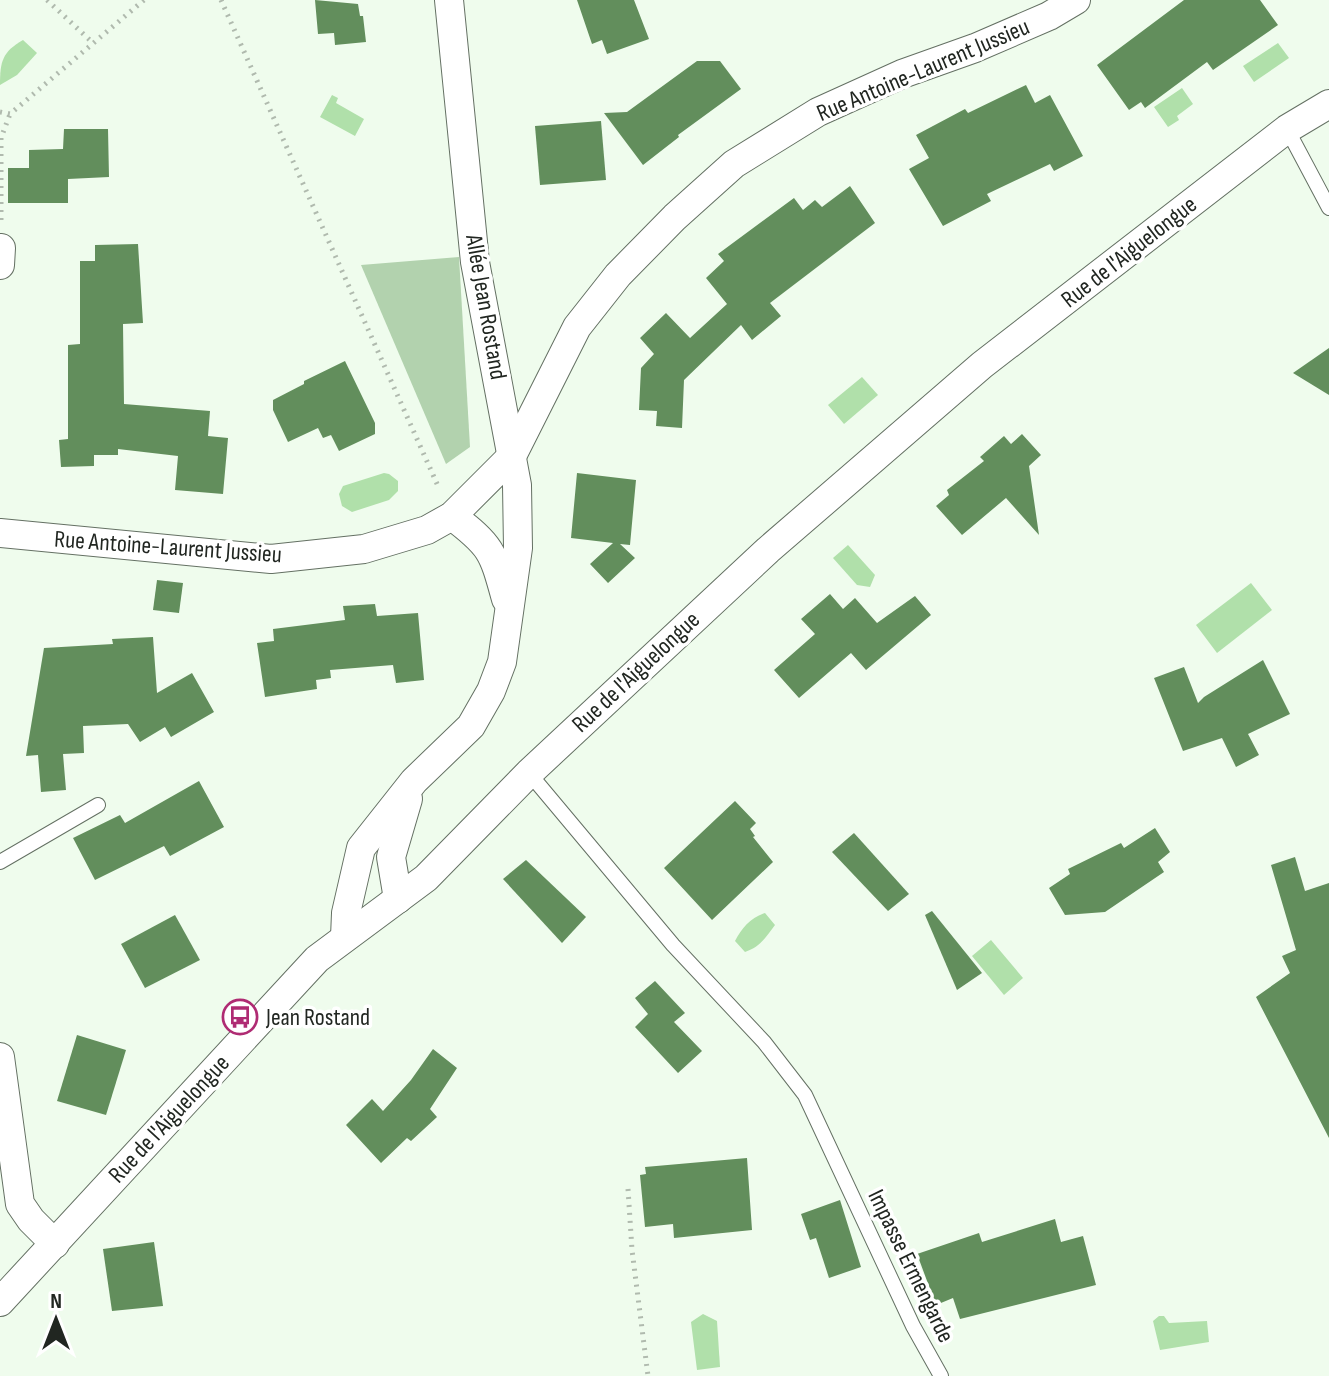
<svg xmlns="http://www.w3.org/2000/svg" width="1329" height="1376" font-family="'Sofia Sans Condensed',sans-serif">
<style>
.green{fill:#b2d2ae}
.water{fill:#b0e0aa}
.building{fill:#628e5c}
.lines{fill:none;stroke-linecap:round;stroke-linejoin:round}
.service-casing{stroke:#647063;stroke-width:16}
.minor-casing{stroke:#647063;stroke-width:30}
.path{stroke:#b0baae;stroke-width:5;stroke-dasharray:2 6;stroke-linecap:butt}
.service{stroke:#fff;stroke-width:14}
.minor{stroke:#fff;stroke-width:28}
.labels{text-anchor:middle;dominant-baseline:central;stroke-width:7;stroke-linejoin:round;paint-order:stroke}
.street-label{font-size:24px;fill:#212621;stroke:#fff}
.poi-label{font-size:24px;fill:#212621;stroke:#fff;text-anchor:start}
</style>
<rect width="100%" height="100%" fill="#effced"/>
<!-- green -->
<polygon class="green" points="459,257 470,447 446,464 361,265"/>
<!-- water -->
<g class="water">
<path d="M 23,40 L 37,53 L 17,75 L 0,85 C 0,62 2,52 23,40 Z"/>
<polygon points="1278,43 1289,58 1254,82 1243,66"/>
<polygon points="1182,88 1193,104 1177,116 1179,120 1168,127 1154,107"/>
<polygon points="332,95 338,98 336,103 364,119 355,136 320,117"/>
<polygon points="862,377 878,395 844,424 828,405"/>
<polygon points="384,473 389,474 398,481 398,491 389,500 352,512 342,506 339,494 343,486"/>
<polygon points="848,545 875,575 870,587 857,585 833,558"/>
<polygon points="1251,583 1272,610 1217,653 1196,625"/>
<path d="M 765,913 L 775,925 C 766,937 760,947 745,952 L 735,941 C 742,928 750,918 765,913 Z"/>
<polygon points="991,940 1023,978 1004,995 972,956"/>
<polygon points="703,1314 717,1321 720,1367 697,1370 691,1322"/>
<polygon points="1159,1316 1164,1316 1169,1323 1207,1321 1209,1342 1160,1350 1153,1321"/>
</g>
<!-- building -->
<g class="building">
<polygon points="315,0 358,4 360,16 363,16 366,42 335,45 334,33 318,34"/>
<polygon points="577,0 634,0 649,39 607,54 602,40 592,44"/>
<polygon points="1184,0 1260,0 1278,25 1213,70 1207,62 1145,108 1141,102 1129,110 1097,65"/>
<polygon points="697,61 720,61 741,89 678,135 679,137 643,165 604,113 627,112"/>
<polygon points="1026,85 1035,103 1050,95 1083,156 1054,171 1050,164 987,194 991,201 943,226 909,169 929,158 916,135 965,109 968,113"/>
<polygon points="601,121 606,180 540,185 535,126"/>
<polygon points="64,129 108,129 109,177 68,179 68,203 8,203 8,168 29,168 29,150 63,149"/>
<polygon points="850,186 875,223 770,303 781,316 752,340 741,325 684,380 682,428 656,426 657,411 639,410 641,368 654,354 640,338 666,313 690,338 727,304 706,278 724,261 718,254 794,198 803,210 815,200 822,207"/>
<polygon points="138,244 143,323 123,324 124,404 210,411 208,436 228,438 223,494 175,490 178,456 118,449 118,455 94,455 94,466 61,467 59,440 68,439 68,345 80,344 80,261 95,261 95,245"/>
<polygon points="1329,348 1329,395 1293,373"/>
<polygon points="345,361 375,423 375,434 339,451 331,435 323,438 318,428 288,442 273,410 273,400 304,384 304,381"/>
<polygon points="1022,434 1041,455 1029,466 1039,535 1006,498 962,535 936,506 949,495 947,490 984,461 980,457 1004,436 1011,444"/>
<polygon points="577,473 636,480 630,545 620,544 635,558 608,583 590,564 613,543 571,538"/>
<polygon points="157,580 183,583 179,613 153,610"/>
<polygon points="830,594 843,609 855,598 877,623 915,596 931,615 866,670 851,653 799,698 774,670 815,634 801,619"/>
<polygon points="375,604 377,616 418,613 424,680 396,683 393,665 330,670 331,678 316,680 317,689 265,697 257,643 274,641 273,629 345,620 343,606"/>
<polygon points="153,637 157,693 192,673 214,712 171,737 165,727 140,742 128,724 83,726 84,753 63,754 66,790 41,792 38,755 26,756 44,648 113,644 112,639"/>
<polygon points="1263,660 1290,714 1248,734 1259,755 1236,767 1222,738 1183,751 1154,678 1184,667 1198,703 1204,697"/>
<polygon points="199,781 224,827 170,856 164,846 95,880 73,838 120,815 125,823"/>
<polygon points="735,801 756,823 750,829 755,836 753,837 773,862 712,920 664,868"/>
<polygon points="1155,828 1170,852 1158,862 1164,872 1105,912 1065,915 1049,888 1070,874 1068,869 1121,843 1124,848"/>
<polygon points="854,833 909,894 888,911 832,852"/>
<polygon points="1295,857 1305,891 1329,883 1329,1138 1256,997 1290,973 1282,956 1296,950 1271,865"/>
<polygon points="526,860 586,917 562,943 503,879"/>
<polygon points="932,911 982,973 957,990 925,915"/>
<polygon points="175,915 200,960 145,988 121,944"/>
<polygon points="655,981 685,1013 674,1022 702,1051 678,1073 635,1027 648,1014 635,998"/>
<polygon points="77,1035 126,1050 106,1115 57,1101"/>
<polygon points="433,1049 457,1068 430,1109 437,1117 411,1141 407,1138 381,1163 346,1125 372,1099 383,1111 411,1080"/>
<polygon points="747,1158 752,1230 674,1238 673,1224 645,1227 640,1175 646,1174 645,1167"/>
<polygon points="840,1200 861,1267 829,1278 816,1238 810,1240 801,1214"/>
<polygon points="1055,1219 1061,1242 1083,1236 1096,1285 960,1319 953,1298 936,1305 917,1254 979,1233 982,1242"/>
<polygon points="154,1242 163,1306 112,1311 103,1249"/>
</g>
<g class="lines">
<!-- service casing -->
<g class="service-casing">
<g id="service">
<polyline points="1287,129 1329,208"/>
<polyline points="529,773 673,945 764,1042 805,1095 913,1326 941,1376"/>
<polyline points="0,862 98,805"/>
</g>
</g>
<!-- minor casing -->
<g class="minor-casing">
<g id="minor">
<polyline points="0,265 1,248"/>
<path d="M 452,516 C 492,546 493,552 506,599"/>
<polyline points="0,533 271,559 364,549 427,530 452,516 512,456 577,327 618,275 675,217 734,164 818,112 902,74 975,48 1049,16 1076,0"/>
<polyline points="398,899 391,857 408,799"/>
<polyline points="345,937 346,913 361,848 414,781 471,726 491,691 502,662 518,548 517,485 475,262 449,0"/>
<polyline points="0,1057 20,1204 31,1220 55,1244"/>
<polyline points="0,1302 317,959 426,878 529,773 768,550 982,365 1287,129 1329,104"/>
</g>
</g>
<!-- path -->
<g class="path">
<polyline points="47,0 93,43"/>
<polyline points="221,0 438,486"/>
<polyline points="0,112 10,114 144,0"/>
<polyline points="1,220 1,138 10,114"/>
<polyline points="628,1189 632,1250 648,1376"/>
</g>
<!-- service -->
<use href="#service" class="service"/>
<!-- minor -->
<use href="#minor" class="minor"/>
</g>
<!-- icons -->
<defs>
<g id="bus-ring" transform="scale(1.8)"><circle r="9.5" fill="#fff" stroke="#af2b73" stroke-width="1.5"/><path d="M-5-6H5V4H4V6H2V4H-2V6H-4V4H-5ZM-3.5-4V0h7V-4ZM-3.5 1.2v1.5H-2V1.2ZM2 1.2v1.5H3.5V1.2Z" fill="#af2b73"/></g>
</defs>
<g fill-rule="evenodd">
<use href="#bus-ring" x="240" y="1017"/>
</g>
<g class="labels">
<!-- street labels -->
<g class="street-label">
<text transform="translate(923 70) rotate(-23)">Rue Antoine-Laurent Jussieu</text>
<text transform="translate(1129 252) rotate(-38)">Rue de l'Aiguelongue</text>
<text transform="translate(486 307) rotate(80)">Allée Jean Rostand</text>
<text transform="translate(168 547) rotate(4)">Rue Antoine-Laurent Jussieu</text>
<text transform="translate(636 672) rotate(-43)">Rue de l'Aiguelongue</text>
<text transform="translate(169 1119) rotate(-47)">Rue de l'Aiguelongue</text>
<text transform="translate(911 1266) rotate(64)">Impasse Ermengarde</text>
</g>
<!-- poi labels -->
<g class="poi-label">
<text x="266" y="1017">Jean Rostand</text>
</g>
</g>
<!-- north arrow -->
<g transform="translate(56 1320)" stroke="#ffffff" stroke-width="6" paint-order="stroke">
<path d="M0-6L14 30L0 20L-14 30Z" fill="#212621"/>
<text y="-12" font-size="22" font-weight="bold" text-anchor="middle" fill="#212621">N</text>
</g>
</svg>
